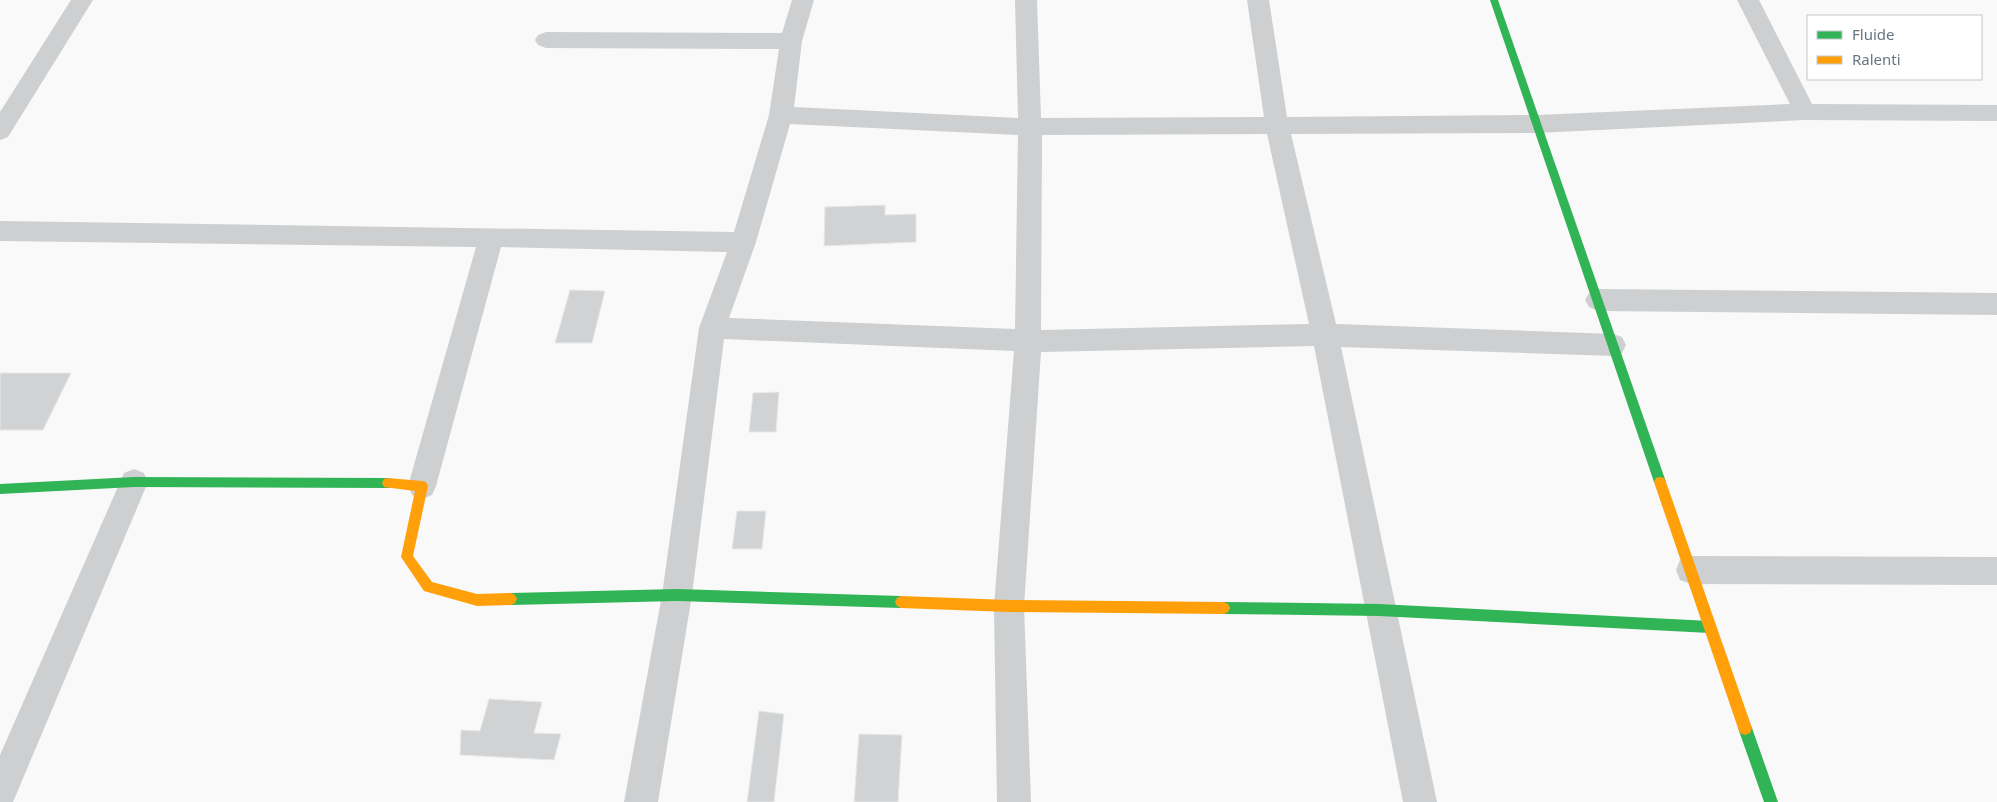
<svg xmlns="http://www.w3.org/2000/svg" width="1997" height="802" font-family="'Noto Sans',sans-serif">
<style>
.building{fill:#d0d2d3;stroke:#e8e8e8}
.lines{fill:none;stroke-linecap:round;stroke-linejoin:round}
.street{fill:#cecfd0;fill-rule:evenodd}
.fast{fill:#30b455;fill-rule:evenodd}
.slow{fill:#ff9f0a;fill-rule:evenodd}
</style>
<rect width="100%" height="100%" fill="#f9f9f9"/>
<!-- building -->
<g class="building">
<polygon points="885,205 885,215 916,214 916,242 824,246 825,207"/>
<polygon points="570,290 605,291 592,343 555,343"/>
<polygon points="0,373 71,373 43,430 0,430"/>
<polygon points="779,392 776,432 749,432 753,393"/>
<polygon points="737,511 766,511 762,549 732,549"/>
<polygon points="489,699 542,702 534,733 561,734 554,760 460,755 461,730 480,731"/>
<polygon points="759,711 784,714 774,802 747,802"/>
<polygon points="859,734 902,735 898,802 854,802"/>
</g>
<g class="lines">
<!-- street -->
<g class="street">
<polygon points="71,0 93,0 8,137 0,140 0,112"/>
<path d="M 792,0 L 814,0 L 802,41 L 794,107 L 1018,118 L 1015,0 L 1037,0 L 1041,118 L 1264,117 L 1247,0 L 1269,0 L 1287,117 L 1537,115 L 1790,104 L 1737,0 L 1759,0 L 1812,104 L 1997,105 L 1997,121 L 1805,120 L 1537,133 L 1291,134 L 1336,324 L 1613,334 L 1622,337 L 1626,345 L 1622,353 L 1613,356 L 1341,347 L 1437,802 L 1403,802 L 1314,346 L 1041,352 L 1024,606 L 1031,802 L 997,802 L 994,606 L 1014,351 L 724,339 L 692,595 L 658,802 L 624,802 L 662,595 L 699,328 L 727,252 L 501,247 L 436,486 L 432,495 L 422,499 L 412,495 L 408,486 L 476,247 L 0,241 L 0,221 L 734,232 L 769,115 L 779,49 L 546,48 L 538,45 L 535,40 L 538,35 L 546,32 L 782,33 ZM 790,124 L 1018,135 L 1015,329 L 729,318 L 756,242 ZM 1267,134 L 1309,324 L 1041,330 L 1042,135 Z"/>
<polygon points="1598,289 1997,293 1997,315 1598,311 1589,307 1585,300 1589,293"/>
<polygon points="134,469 144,473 148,482 13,802 0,802 0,755 124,473"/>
<polygon points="1691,556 1997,557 1997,585 1691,584 1680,580 1676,570 1680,560"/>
</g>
<!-- fast -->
<g class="fast">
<polygon points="1490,0 1498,0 1666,482 1664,486 1660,487 1656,486 1654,482"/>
<polygon points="134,477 388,478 392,479 394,483 392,487 388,488 134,487 0,494 0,484"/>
<polygon points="677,589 901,596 905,598 907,602 905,606 901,608 677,601 511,605 507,603 505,599 507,595 511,593"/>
<polygon points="1224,602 1379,604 1710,621 1714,623 1716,627 1714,631 1710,633 1379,616 1224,614 1220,612 1218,608 1220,604"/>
<polygon points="1745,721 1750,723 1752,728 1778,802 1764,802 1738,728 1740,723"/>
</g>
<!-- slow -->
<g class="slow">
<polygon points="1660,477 1664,478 1666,482 1752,728 1750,733 1745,735 1740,733 1738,728 1654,482 1656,478"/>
<polygon points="388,478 422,481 426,482 428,486 413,556 432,582 477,594 511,593 515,595 517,599 515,603 511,605 477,606 424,591 401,557 415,491 384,487 382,483 384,479"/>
<polygon points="901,596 1009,600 1224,602 1228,604 1230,608 1228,612 1224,614 1009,612 901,608 897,606 895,602 897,598"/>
</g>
</g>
<!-- legend -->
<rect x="1807" y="15" width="175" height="65" fill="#ffffff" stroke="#c1c8cd"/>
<rect x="1817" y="31" width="25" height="8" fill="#30b455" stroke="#c1c8cd"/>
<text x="1852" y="40" font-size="15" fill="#657683">Fluide</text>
<rect x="1817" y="56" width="25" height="8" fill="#ff9f0a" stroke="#c1c8cd"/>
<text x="1852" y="65" font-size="15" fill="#657683">Ralenti</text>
</svg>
